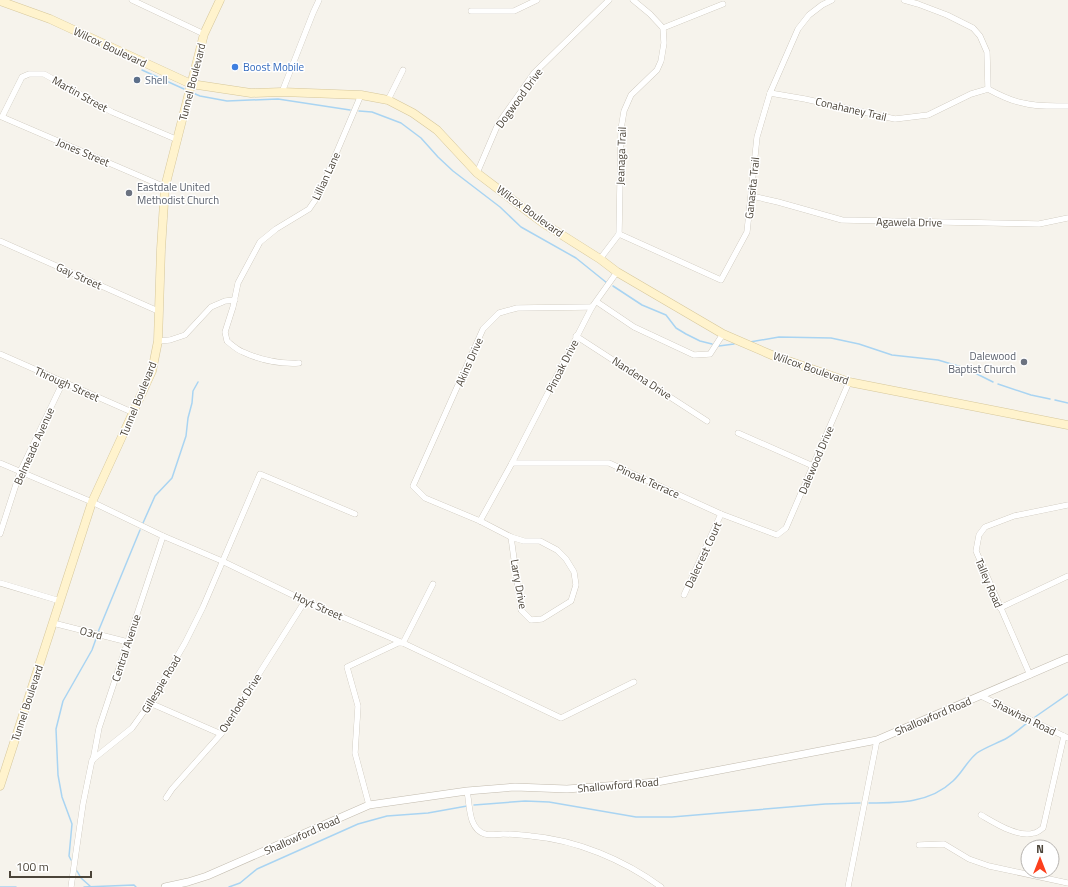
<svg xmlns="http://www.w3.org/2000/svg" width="1068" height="887" font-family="'Titillium Web',sans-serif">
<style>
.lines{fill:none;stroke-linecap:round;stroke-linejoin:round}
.stream{stroke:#a9d4f2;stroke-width:1.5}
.minor-casing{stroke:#c2bbae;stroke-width:6}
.tertiary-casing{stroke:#c2bbae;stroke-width:8}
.secondary-casing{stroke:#d6c79b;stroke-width:9}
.minor{stroke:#fff;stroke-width:5.5}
.tertiary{stroke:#fff;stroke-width:7}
.secondary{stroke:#fff3cd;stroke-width:8}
.shop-dot{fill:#3f7fe0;stroke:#fff;stroke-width:1.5}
.service-dot{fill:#5c6f8a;stroke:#fff;stroke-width:1.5}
.worship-dot{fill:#6b7280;stroke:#fff;stroke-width:1.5}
.labels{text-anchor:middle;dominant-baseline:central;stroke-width:3;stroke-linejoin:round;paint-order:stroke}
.street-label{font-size:11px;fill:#4b4439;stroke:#fff}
.shop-label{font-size:11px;fill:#366cbe;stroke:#fff;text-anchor:start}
.service-label{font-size:11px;fill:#4e5e75;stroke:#fff;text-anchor:start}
.worship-label{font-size:11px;fill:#5b616d;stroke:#fff;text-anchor:start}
</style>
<rect width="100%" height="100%" fill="#f6f3ec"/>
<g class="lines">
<!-- stream -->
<g class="stream">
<polyline points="142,70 184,89"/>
<polyline points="193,93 200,96 227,101 278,99 350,110"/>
<polyline points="359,111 372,112 401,123 421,138 438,157 453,171 500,207 521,227 576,258 607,283"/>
<polyline points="613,286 642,305 666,315 676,328 686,334 700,341 712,344"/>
<polyline points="750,342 779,337 831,338 859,344 892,355 938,360 965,368 993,382"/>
<polyline points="719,346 734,344"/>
<polyline points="998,384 1031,395 1050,399"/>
<polyline points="1055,400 1068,403"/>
<polyline points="143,523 155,496 172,478 186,436 188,418 192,403 193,391 198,382"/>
<polyline points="98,632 140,530"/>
<polyline points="1035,717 1068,694"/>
<path d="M 869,803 C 899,803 930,803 953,781 C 962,773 967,761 977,753 C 986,747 998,743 1007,738 C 1014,734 1021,728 1027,723"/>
<polyline points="474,805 525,801 549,802 636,817 672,817 825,804 860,803"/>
<polyline points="71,860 69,856 72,824 62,797 58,775 56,729 63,701 92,650 97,636"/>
<polyline points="77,871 81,878 90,886"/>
<polyline points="0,887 16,887"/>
<polyline points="84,887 134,885 136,887"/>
<polyline points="229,887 240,883 257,869 358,824 387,816 428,813 467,806"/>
</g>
<!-- minor casing -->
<g class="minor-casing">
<g id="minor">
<polyline points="132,0 204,34"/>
<polyline points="904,0 918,4 947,15 973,28 980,36 987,52 988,89"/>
<polyline points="471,11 514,11 537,0"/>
<polyline points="663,28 723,4"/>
<polyline points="282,92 313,13 319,0"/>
<path d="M 770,93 L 805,99 L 895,119 L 928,115 L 971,94 L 988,89 C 999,95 1011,101 1023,103 C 1038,107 1053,106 1068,106"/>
<polyline points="388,100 403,70"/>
<polyline points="477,173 498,124 534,73 609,0"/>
<polyline points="165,187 2,117 22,77 29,74 44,74 112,112 178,140"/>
<polyline points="752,196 778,202 842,220 1039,224 1068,218"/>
<polyline points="619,234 721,280 747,232 757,137 770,93 798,29 809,15 822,5 832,0"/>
<polyline points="0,241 158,311"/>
<polyline points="600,259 619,234 621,129 624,111 631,95 657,70 661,61 664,43 663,28 650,14 633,0"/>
<polyline points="597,302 634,327 694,355 710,354 723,334"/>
<polyline points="576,336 707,421"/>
<polyline points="158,341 170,340 185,335 211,307 225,301 235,300"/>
<polyline points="0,354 134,413"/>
<path d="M 299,363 C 280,364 260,360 243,352 C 237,350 232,345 227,341 L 225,332 L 233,307 L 238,283 L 260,242 L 276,229 L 309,209 L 318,196 L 361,95"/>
<polyline points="738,433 813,466"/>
<polyline points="0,463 92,502 163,536 222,561 305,601 403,643 561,718 634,682"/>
<polyline points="512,463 609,463 721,514 777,535 786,528 849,382"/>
<polyline points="480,521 512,463 592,307 617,272"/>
<polyline points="0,534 20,472 63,382"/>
<polyline points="511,537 480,521 425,498 413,486 483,329 499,313 517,308 592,307"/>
<polygon points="511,537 524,541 540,541 557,550 566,559 574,572 576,585 571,601 542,619 531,620 521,610"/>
<polyline points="0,583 60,601"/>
<polyline points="684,595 721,514"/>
<polyline points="1000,608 1068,576"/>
<polyline points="53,623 128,642"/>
<polyline points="1030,675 976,551 979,535 985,527 1014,516 1068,505"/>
<polyline points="981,696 1068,738"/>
<polyline points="150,703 221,734"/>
<polyline points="93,760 99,728 163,536"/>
<path d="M 467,791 C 470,805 468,829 485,834 C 490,836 498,834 503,834 C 513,834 522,835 531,836 C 577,840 624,860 661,887"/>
<polyline points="166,798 172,789 221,734 305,601"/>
<polyline points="369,805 355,753 358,706 347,667 398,643 403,643 433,584"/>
<path d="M 981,815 C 995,823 1018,838 1034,833 C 1037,833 1040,830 1043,828 L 1064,736"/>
<polyline points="919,845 944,844 969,859 989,866 1068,883"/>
<polyline points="71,887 83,804 92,760 132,728 150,703 185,643 203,607 260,474 355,514"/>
<polyline points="848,887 877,740"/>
</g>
</g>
<!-- tertiary casing -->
<g class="tertiary-casing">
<polyline id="tertiary" points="165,887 188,882 207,876 369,805 467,791 515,787 567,789 657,782 877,740 1068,658"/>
</g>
<!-- secondary casing -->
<g class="secondary-casing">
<g id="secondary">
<polyline points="0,1 50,19 191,84 251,93 282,92 361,95 388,100 413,113 437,130 477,173 543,223 600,259 617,272 723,334 774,356 849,382 1068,425"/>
<polyline points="0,786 92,502 152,371 158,341 161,249 165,187 204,34 220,0"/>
</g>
</g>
<!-- minor -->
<use href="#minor" class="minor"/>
<!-- tertiary -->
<use href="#tertiary" class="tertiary"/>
<!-- secondary -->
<use href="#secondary" class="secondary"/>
</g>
<!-- markers -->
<circle class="shop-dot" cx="235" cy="67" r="4"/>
<circle class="service-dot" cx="137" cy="80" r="4"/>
<g class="worship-dot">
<circle cx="129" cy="193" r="4"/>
<circle cx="1024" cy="362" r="4"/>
</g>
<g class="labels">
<!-- street labels -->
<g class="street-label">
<text transform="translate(110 47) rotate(25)">Wilcox Boulevard</text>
<text transform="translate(192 82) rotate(-76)">Tunnel Boulevard</text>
<text transform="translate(80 94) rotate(29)">Martin Street</text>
<text transform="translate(519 98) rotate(-54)">Dogwood Drive</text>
<text transform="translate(851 109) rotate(13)">Conahaney Trail</text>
<text transform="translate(83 152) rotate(23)">Jones Street</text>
<text transform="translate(621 156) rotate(-88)">Jeanaga Trail</text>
<text transform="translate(326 176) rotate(-65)">Lillian Lane</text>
<text transform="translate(752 188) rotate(-84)">Ganasita Trail</text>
<text transform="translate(530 211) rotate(36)">Wilcox Boulevard</text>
<text transform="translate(909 222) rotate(1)">Agawela Drive</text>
<text transform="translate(79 276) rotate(24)">Gay Street</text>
<text transform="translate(469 362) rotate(-66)">Akins Drive</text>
<text transform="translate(562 366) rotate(-63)">Pinoak Drive</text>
<text transform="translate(811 368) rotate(19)">Wilcox Boulevard</text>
<text transform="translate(642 378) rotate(33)">Nandena Drive</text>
<text transform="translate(67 384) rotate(24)">Through Street</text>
<text transform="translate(138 399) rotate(-68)">Tunnel Boulevard</text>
<text transform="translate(34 446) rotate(-66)">Belmeade Avenue</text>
<text transform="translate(816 460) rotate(-67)">Dalewood Drive</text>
<text transform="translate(648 481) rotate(24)">Pinoak Terrace</text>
<text transform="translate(703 555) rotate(-65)">Dalecrest Court</text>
<text transform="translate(989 583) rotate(67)">Talley Road</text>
<text transform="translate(519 584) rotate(80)">Larry Drive</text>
<text transform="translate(318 606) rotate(24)">Hoyt Street</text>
<text transform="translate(91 633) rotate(15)">O3rd</text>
<text transform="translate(126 648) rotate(-72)">Central Avenue</text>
<text transform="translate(161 684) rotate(-59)">Gillespie Road</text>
<text transform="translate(27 703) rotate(-72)">Tunnel Boulevard</text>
<text transform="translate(240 703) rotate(-57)">Overlook Drive</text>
<text transform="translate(933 716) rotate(-23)">Shallowford Road</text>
<text transform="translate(1024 717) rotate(26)">Shawhan Road</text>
<text transform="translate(618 785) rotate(-5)">Shallowford Road</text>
<text transform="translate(302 835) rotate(-24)">Shallowford Road</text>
</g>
<!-- shop labels -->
<g class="shop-label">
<text x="243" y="67">Boost Mobile</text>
</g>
<!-- service labels -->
<g class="service-label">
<text x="145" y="80">Shell</text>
</g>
<!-- worship labels -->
<g class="worship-label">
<text x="137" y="187">Eastdale United<tspan x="137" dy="13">Methodist Church</tspan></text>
<text x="1016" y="356" text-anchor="end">Dalewood<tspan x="1016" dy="13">Baptist Church</tspan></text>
</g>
</g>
<!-- north arrow -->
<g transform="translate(1040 859)"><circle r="19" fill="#ffffff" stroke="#b7b4b0"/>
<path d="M0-3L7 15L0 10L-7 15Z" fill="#fc3f1d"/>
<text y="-6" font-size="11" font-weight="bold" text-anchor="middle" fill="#4b4439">N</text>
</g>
<!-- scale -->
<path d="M10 871v6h81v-6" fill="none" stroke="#4b4439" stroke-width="2"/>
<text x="16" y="871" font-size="12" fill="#4b4439" stroke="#ffffff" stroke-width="3" paint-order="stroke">100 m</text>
</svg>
